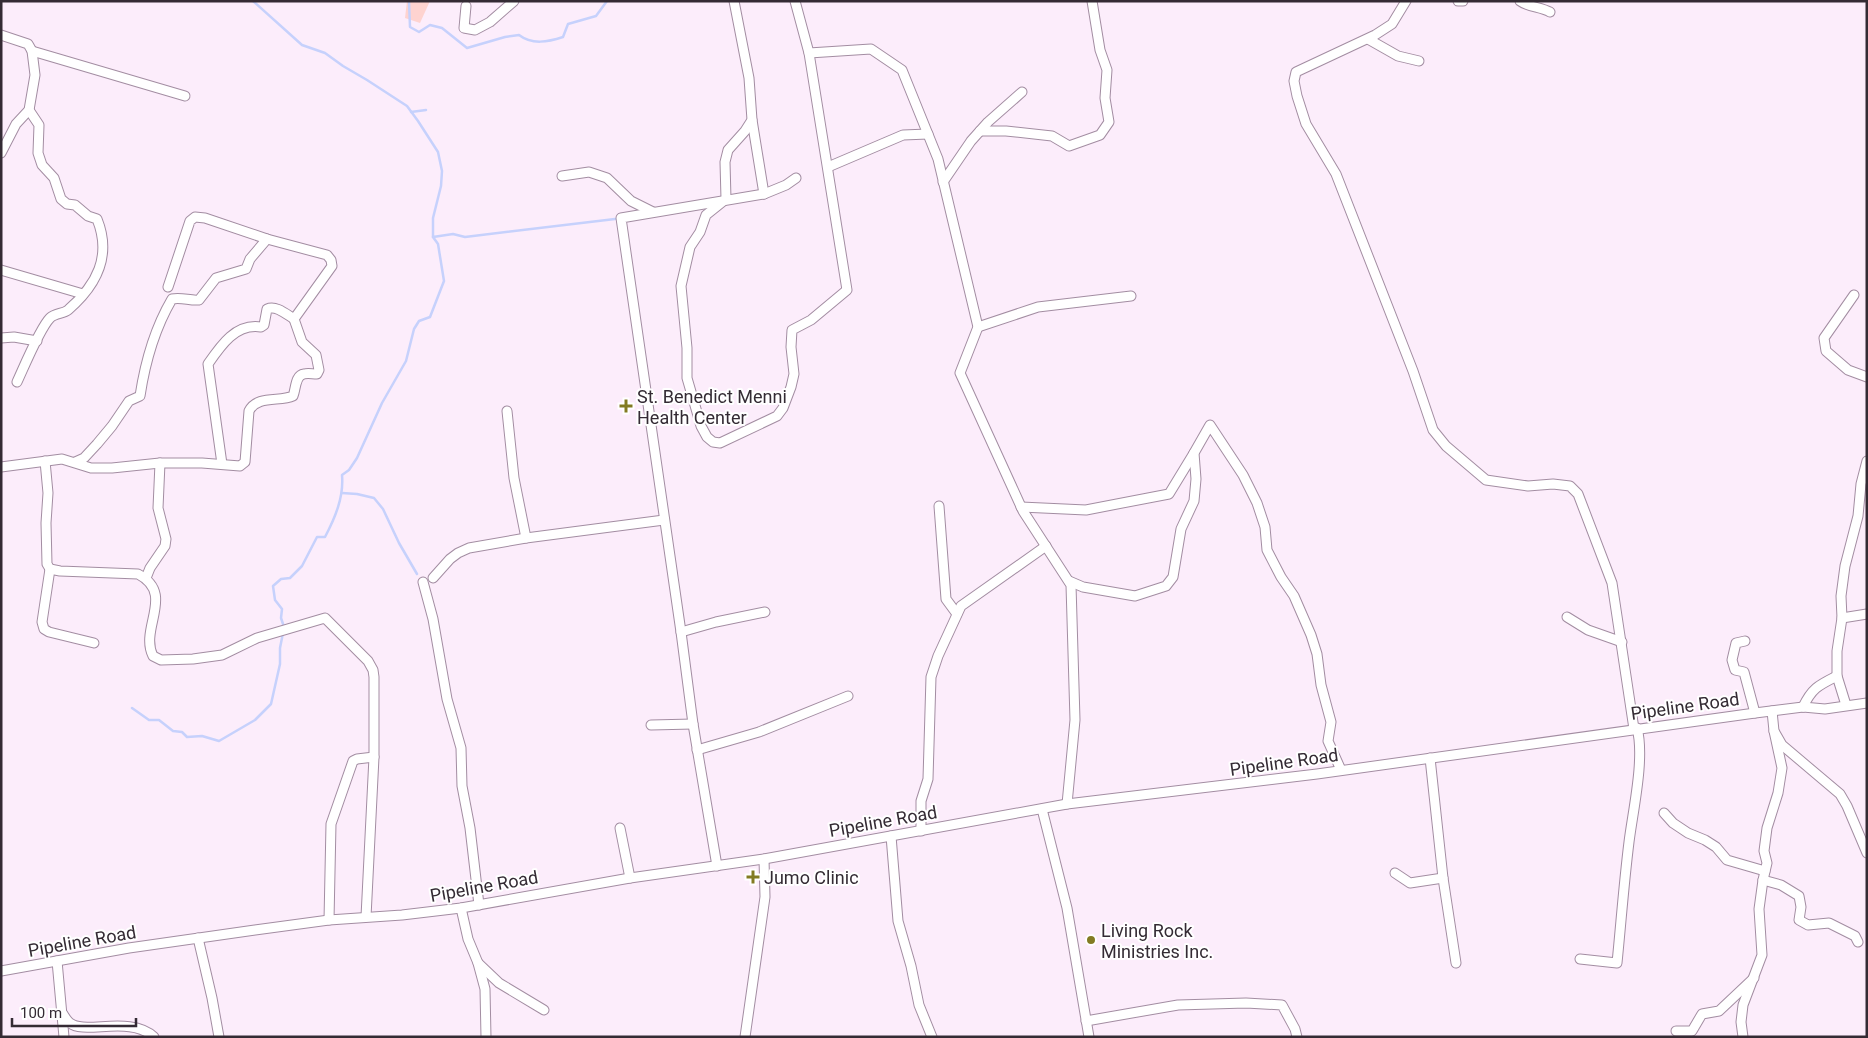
<svg xmlns="http://www.w3.org/2000/svg" width="1868" height="1038" font-family="Roboto,sans-serif">
<style>
.green{fill:#fed3d0}
.lines{fill:none;stroke-linecap:round;stroke-linejoin:round}
.stream{stroke:#c6d1fc;stroke-width:2.5}
.minor-casing{stroke:#a38da2;stroke-width:11}
.minor{stroke:#fff;stroke-width:9}
.poi-dot{fill:#827b22;stroke:#fff;stroke-width:2}
.labels{text-anchor:middle;dominant-baseline:central;stroke-width:4;stroke-linejoin:round;paint-order:stroke}
.poi-label{font-size:18px;fill:#342b34;stroke:#fff;text-anchor:start}
.street-label{font-size:18px;fill:#342b34;stroke:#fff}
</style>
<rect width="100%" height="100%" fill="#fcedfb"/>
<!-- green -->
<polygon class="green" points="407,1 430,1 420,23 405,18"/>
<g class="lines">
<!-- stream -->
<g class="stream">
<polyline points="253,1 302,45 325,53 343,66 367,80 407,106 418,121 438,152 442,171 441,186 433,218 433,237 453,234 465,237 615,219"/>
<path d="M 409,1 L 410,27 L 419,32 L 430,25 L 442,28 L 467,48 L 505,37 L 519,35 C 532,45 548,42 563,37 L 568,24 L 596,16 L 607,1"/>
<polyline points="411,112 426,110"/>
<polyline points="342,493 357,494 374,498 383,509 399,543 417,574"/>
<path d="M 284,627 L 281,618 L 282,609 L 275,600 L 273,586 L 281,579 L 290,578 L 302,566 L 317,537 L 325,537 C 335,518 344,497 342,475 L 349,470 L 357,458 L 382,403 L 406,361 L 414,329 L 419,321 L 430,317 L 444,281 L 438,244 L 433,237"/>
<polyline points="132,708 149,720 159,720 173,731 182,732 187,737 202,736 219,741 255,720 271,704 280,664 280,648 283,633"/>
</g>
<!-- minor casing -->
<g class="minor-casing">
<g id="minor">
<polyline points="734,1 749,78 752,120 745,131 728,150 725,162 726,199 706,215 700,232 690,247 681,286 687,348 687,378 701,426 707,437 713,442 720,443 777,416 783,408 791,387 794,374 791,347 792,330 811,320 847,290 809,53 795,1"/>
<polyline points="1406,1 1392,24 1375,35 1296,72 1294,81 1297,96 1306,124 1336,174 1413,371 1433,430 1446,446 1486,480 1528,486 1553,484 1570,486 1578,494 1612,583 1634,729"/>
<polyline points="1458,1 1463,1"/>
<path d="M 1520,1 C 1528,7 1541,7 1550,12"/>
<polyline points="466,6 464,28 475,30 490,22 514,1"/>
<polyline points="1,35 28,44 32,51 35,75 29,110 16,124 1,153"/>
<polyline points="1368,39 1398,56 1419,61"/>
<polyline points="32,51 185,96"/>
<polyline points="809,53 871,49 902,70 938,159 978,327 960,373 1023,511 1071,585 1075,720 1067,804"/>
<polyline points="752,120 764,194"/>
<polyline points="980,131 1006,131 1052,136 1069,146 1100,135 1109,122 1105,98 1107,70 1100,50 1092,1"/>
<polyline points="828,167 903,135 928,134"/>
<polyline points="562,176 589,172 607,178 631,201 653,212"/>
<polyline points="943,182 971,141 988,122 1022,92"/>
<polyline points="1,270 83,294"/>
<polyline points="1854,295 1824,338 1826,351 1848,370 1867,377"/>
<polyline points="978,327 1038,307 1131,296"/>
<polyline points="1,338 14,337 37,341"/>
<path d="M 17,382 C 24,367 40,328 50,318 C 55,313 63,314 68,310 C 97,285 112,256 97,219 L 88,216 L 75,205 L 67,204 L 61,199 L 54,178 L 42,165 L 38,153 L 39,125 L 29,110"/>
<polyline points="507,411 514,478 526,538"/>
<path d="M 45,461 L 48,493 L 46,523 L 47,564 L 50,569 L 60,571 L 138,574 C 176,594 139,628 153,656 L 161,660 L 193,659 L 222,655 L 257,638 L 325,618 L 368,661 L 373,670 L 374,677 L 374,757 L 366,917"/>
<path d="M 75,462 L 84,458 L 97,444 L 112,426 L 129,401 L 140,396 C 145,363 155,328 172,299 C 182,297 190,301 199,300 L 216,278 L 246,269 L 250,259 L 267,239"/>
<path d="M 222,464 L 208,364 C 221,345 236,323 261,327 L 264,325 L 267,309 C 276,305 286,314 294,319"/>
<path d="M 1,467 L 62,459 L 91,468 L 112,468 L 160,463 L 202,463 L 240,466 L 245,462 L 249,411 C 257,395 280,402 293,396 C 296,389 295,375 304,374 C 308,373 312,374 317,374 L 319,370 L 316,355 L 302,342 L 294,319 L 332,266 L 331,260 L 327,255 L 267,239 L 205,218 L 195,217 L 190,221 L 168,287"/>
<polyline points="939,506 946,599 957,614"/>
<polyline points="1021,507 1086,510 1169,494 1194,453"/>
<polyline points="50,569 42,622 44,629 49,632 94,643"/>
<polyline points="146,578 150,568 165,546 166,539 158,508 160,463"/>
<polyline points="433,578 450,559 458,553 469,548 526,538 664,520"/>
<polyline points="1069,581 1083,587 1135,596 1166,586 1173,577 1181,529 1194,501 1196,479 1194,453 1210,425 1243,475 1257,503 1265,527 1267,550 1281,577 1294,596 1311,635 1317,654 1321,685 1331,722 1328,741 1341,770"/>
<polyline points="423,582 433,619 447,699 461,748 462,786 470,828 479,905"/>
<polyline points="1567,617 1588,630 1622,642"/>
<polyline points="1842,618 1867,614"/>
<polyline points="681,632 716,622 765,612"/>
<polyline points="1745,641 1736,643 1732,660 1735,670 1744,672 1755,713"/>
<polyline points="1846,705 1837,676 1837,651 1842,618 1841,596 1845,566 1858,516 1861,484 1867,461"/>
<path d="M 1803,707 C 1812,688 1819,685 1837,676"/>
<polyline points="1772,711 1774,731 1782,745 1840,794 1847,806 1867,853"/>
<polyline points="651,725 693,724"/>
<polyline points="697,750 759,732 848,696"/>
<polyline points="1430,758 1443,878 1456,963"/>
<polyline points="1042,809 1067,908 1089,1037"/>
<polyline points="1664,813 1673,823 1688,833 1705,840 1716,847 1727,860 1765,871"/>
<polyline points="620,828 630,878"/>
<polyline points="921,831 921,801 928,779 931,677 938,656 961,606 1046,546"/>
<polyline points="891,836 898,921 911,966 919,1005 932,1037"/>
<polyline points="717,866 693,724 681,632 621,218 764,194 786,185 796,178"/>
<polyline points="1395,873 1410,883 1443,878"/>
<polyline points="1763,880 1781,885 1799,896 1801,907 1799,920 1808,925 1829,923 1855,936 1858,942"/>
<polyline points="461,908 468,939 478,963 485,989 486,1037"/>
<polyline points="329,920 331,824 353,761 357,759 374,757"/>
<polyline points="198,938 212,998 219,1037"/>
<path d="M 1580,959 L 1617,963 C 1621,923 1624,882 1629,842 C 1633,810 1645,758 1637,728"/>
<polyline points="57,961 64,1037"/>
<polyline points="478,963 499,983 544,1010"/>
<polyline points="1,971 129,948 255,930 329,920 402,915 461,908 630,878 764,859 1067,804 1317,774 1755,713 1803,707 1825,709 1867,703"/>
<path d="M 63,1014 C 65,1017 67,1021 70,1023 C 84,1035 131,1015 154,1037"/>
<polyline points="1086,1021 1178,1005 1246,1003 1282,1005 1295,1029 1297,1037"/>
<polyline points="1676,1031 1692,1031 1702,1014 1719,1011 1754,978"/>
<polyline points="745,1037 765,897 764,859"/>
<polyline points="1743,1037 1741,1022 1743,1005 1762,955 1759,909 1763,880 1767,863 1764,851 1767,828 1778,793 1782,768 1774,731"/>
</g>
</g>
<!-- minor -->
<use href="#minor" class="minor"/>
</g>
<!-- markers -->
<g class="poi-dot">
<path d="M623.5 398.5h5v5h5v5h-5v5h-5v-5h-5v-5h5z"/>
<path d="M750.5 869.5h5v5h5v5h-5v5h-5v-5h-5v-5h5z"/>
<circle cx="1091" cy="940" r="5"/>
</g>
<g class="labels">
<!-- poi labels -->
<g class="poi-label">
<text x="637" y="396">St. Benedict Menni<tspan x="637" dy="21">Health Center</tspan></text>
<text x="764" y="877">Jumo Clinic</text>
<text x="1101" y="930">Living Rock<tspan x="1101" dy="21">Ministries Inc.</tspan></text>
</g>
<!-- street labels -->
<g class="street-label">
<text transform="translate(1685 706) rotate(-8)">Pipeline Road</text>
<text transform="translate(1284 762) rotate(-8)">Pipeline Road</text>
<text transform="translate(883 821) rotate(-10)">Pipeline Road</text>
<text transform="translate(484 886) rotate(-10)">Pipeline Road</text>
<text transform="translate(82 941) rotate(-10)">Pipeline Road</text>
</g>
</g>
<!-- border -->
<rect width="1868" height="1038" fill="none" stroke="#342b34" stroke-width="5"/>
<!-- scale -->
<path d="M12 1018v8h124v-8" fill="none" stroke="#342b34" stroke-width="2.5"/>
<text x="20" y="1018" font-size="15" fill="#342b34" stroke="#ffffff" stroke-width="4" paint-order="stroke">100 m</text>
</svg>
